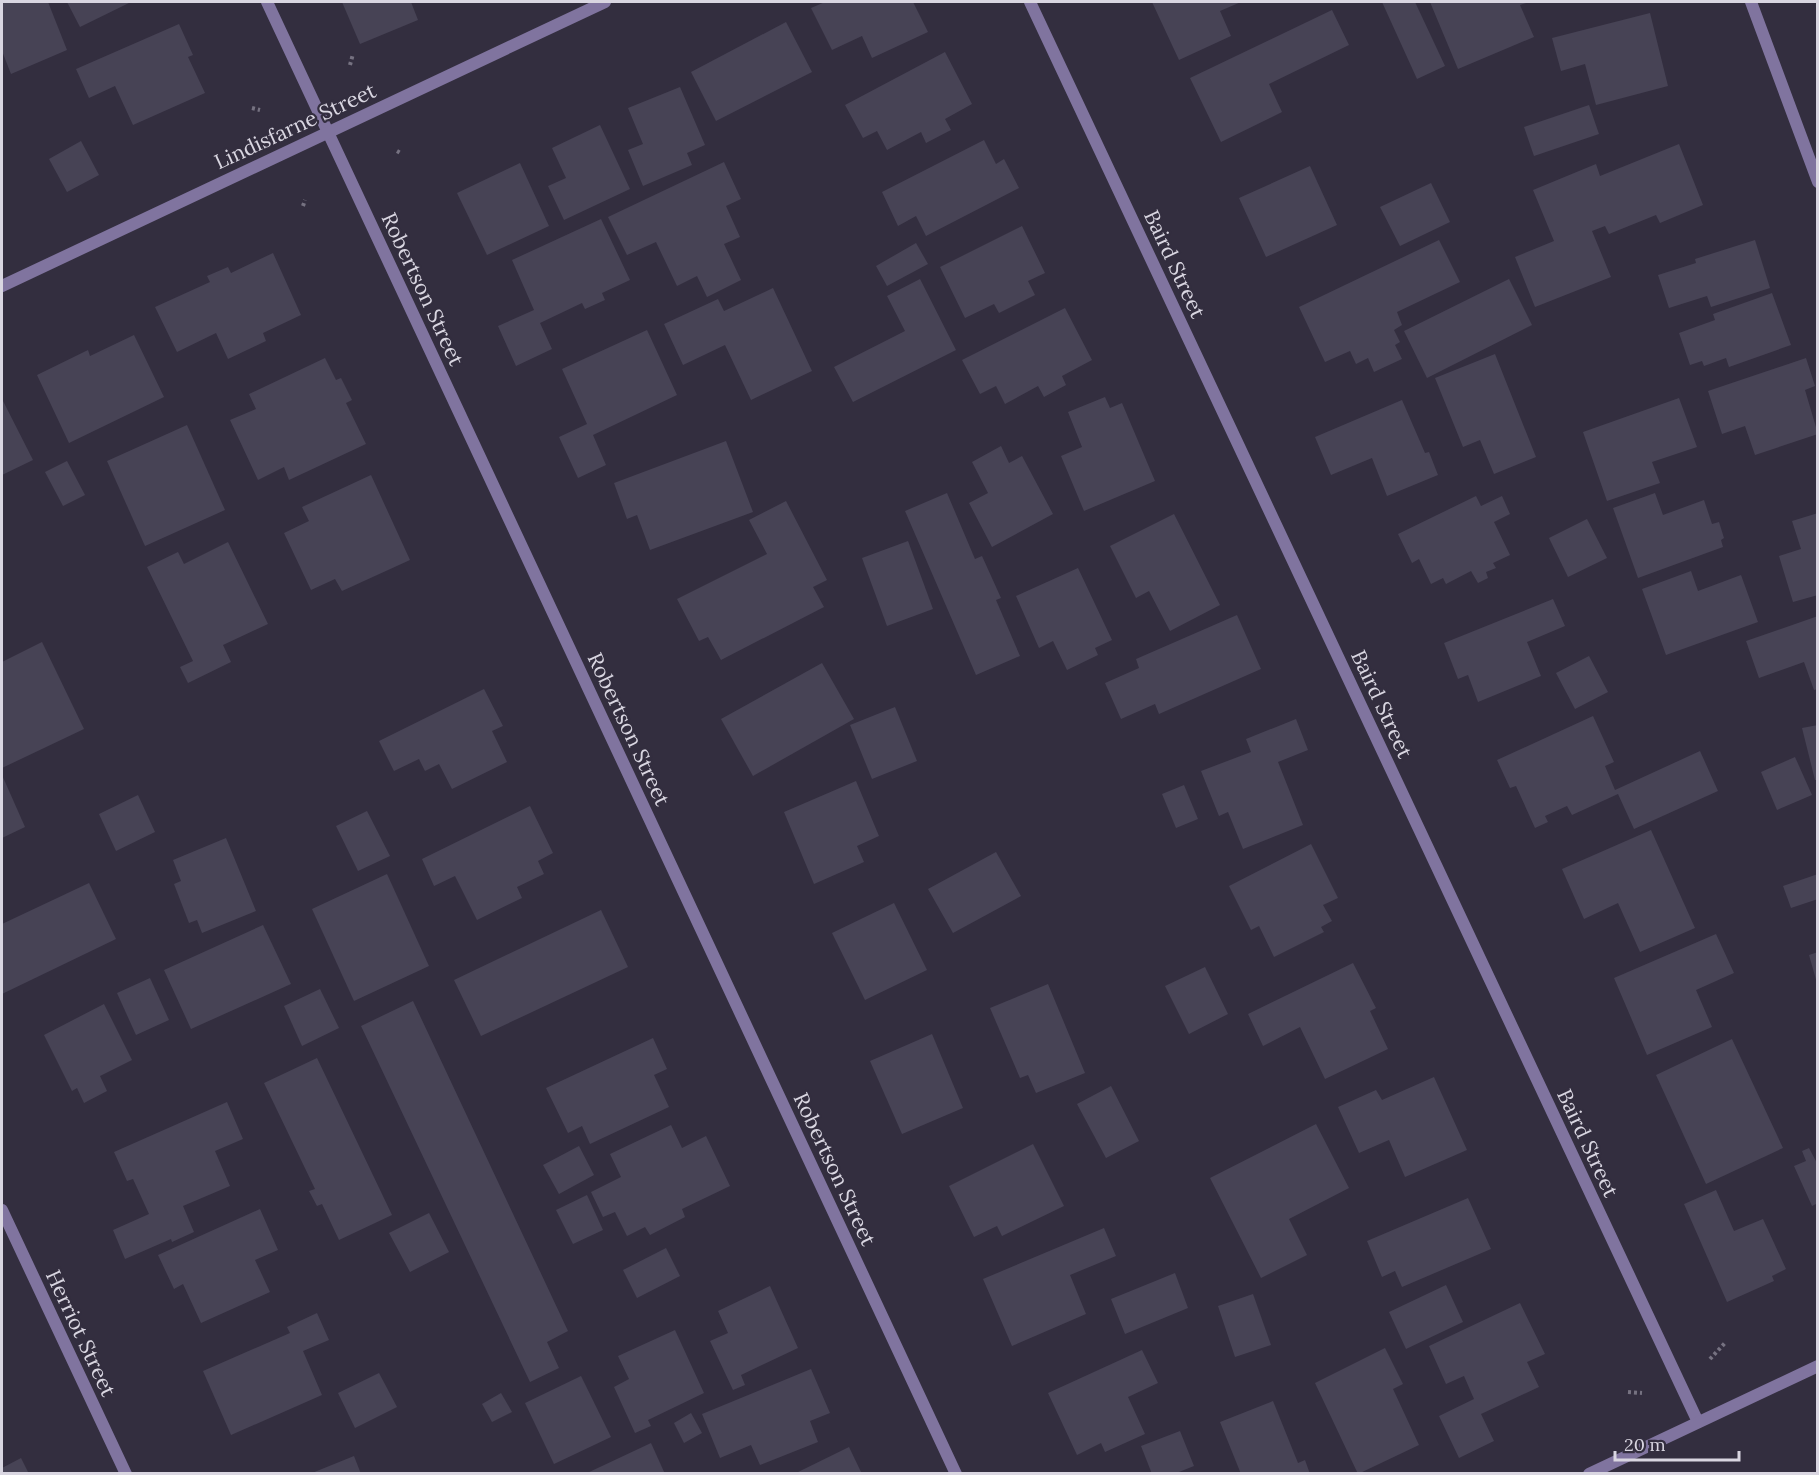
<svg xmlns="http://www.w3.org/2000/svg" width="1819" height="1475" font-family="Lora,serif">
<style>
.building{fill:#474355}
.lines{fill:none;stroke-linecap:round;stroke-linejoin:round}
.path{stroke:#767281;stroke-width:4;stroke-dasharray:3 3;stroke-linecap:butt}
.minor{stroke:#80749f;stroke-width:12}
.tertiary{stroke:#80749f;stroke-width:12}
.labels{text-anchor:middle;dominant-baseline:central;stroke-width:4.5;stroke-linejoin:round;paint-order:stroke}
.street-label{font-size:21px;fill:#d9d6e1;stroke:#332e3f}
</style>
<rect width="100%" height="100%" fill="#332e3f"/>
<!-- building -->
<g class="building">
<polygon points="2,2 48,2 67,50 11,74 2,51"/>
<polygon points="67,2 131,2 80,27"/>
<polygon points="342,2 411,2 418,20 360,44"/>
<polygon points="825,2 913,2 928,32 872,58 862,36 832,50 811,8"/>
<polygon points="1152,2 1241,2 1220,11 1231,36 1179,60"/>
<polygon points="1382,2 1415,2 1445,66 1417,79"/>
<polygon points="1430,2 1529,2 1520,5 1534,37 1458,69"/>
<polygon points="1332,10 1349,45 1269,84 1282,112 1221,142 1190,78"/>
<polygon points="1650,13 1668,86 1596,105 1585,64 1561,71 1552,38"/>
<polygon points="786,22 812,72 716,121 691,72"/>
<polygon points="179,24 193,55 188,57 205,93 133,125 115,86 89,98 76,69"/>
<polygon points="945,52 972,104 945,119 951,130 926,143 921,132 887,150 877,131 863,138 845,105"/>
<polygon points="680,87 705,145 687,153 692,165 643,186 628,150 643,144 628,108"/>
<polygon points="1589,105 1599,134 1534,156 1524,127"/>
<polygon points="600,125 630,189 564,220 548,186 566,178 552,148"/>
<polygon points="984,140 996,164 1004,159 1019,188 926,236 916,216 898,226 882,192"/>
<polygon points="81,141 99,175 67,192 49,159"/>
<polygon points="1679,144 1703,205 1660,223 1656,215 1609,234 1605,226 1592,231 1611,277 1535,307 1515,257 1554,241 1533,190 1596,164 1600,176"/>
<polygon points="724,162 741,199 726,206 740,237 724,244 741,280 707,297 697,276 677,286 656,242 627,255 608,217"/>
<polygon points="520,163 549,226 487,255 457,193"/>
<polygon points="1310,166 1337,225 1266,257 1239,198"/>
<polygon points="1431,183 1450,222 1400,246 1380,207"/>
<polygon points="601,219 630,280 602,293 605,300 585,309 582,303 540,323 552,349 516,366 498,326 534,310 512,260"/>
<polygon points="1022,226 1045,273 1028,281 1035,295 999,313 994,304 965,318 940,267"/>
<polygon points="1439,240 1460,282 1397,312 1402,325 1394,330 1400,342 1395,345 1402,359 1374,372 1368,358 1356,364 1350,351 1325,362 1299,307"/>
<polygon points="1755,240 1770,288 1711,307 1707,296 1669,308 1658,275 1696,263 1695,259"/>
<polygon points="916,243 928,264 887,286 876,266"/>
<polygon points="273,253 301,315 263,333 266,341 228,359 216,333 177,352 155,307 210,282 207,276 228,267 231,273"/>
<polygon points="920,279 956,350 853,402 834,367 905,331 887,296"/>
<polygon points="1509,279 1532,325 1427,378 1404,331"/>
<polygon points="773,288 812,371 751,400 725,345 683,365 664,324 718,299 724,311"/>
<polygon points="1772,293 1791,345 1729,367 1726,358 1704,366 1702,361 1690,365 1679,333 1715,320 1713,314"/>
<polygon points="1065,308 1092,360 1062,376 1066,385 1044,397 1038,386 1005,404 996,386 980,394 962,360"/>
<polygon points="647,330 677,395 593,435 606,465 578,478 559,437 587,424 562,369"/>
<polygon points="134,335 164,397 69,443 37,375 88,350 90,356"/>
<polygon points="1495,354 1536,457 1494,474 1480,440 1463,447 1435,378"/>
<polygon points="325,358 336,380 341,378 352,400 346,403 366,444 289,480 284,467 258,480 230,420 256,409 249,394"/>
<polygon points="1806,358 1815,386 1805,390 1818,434 1755,455 1745,426 1722,434 1708,391"/>
<polygon points="1105,397 1110,408 1122,403 1155,481 1084,511 1061,456 1082,447 1068,412"/>
<polygon points="1679,398 1697,447 1652,462 1660,483 1607,501 1583,432"/>
<polygon points="2,399 33,460 2,475"/>
<polygon points="1402,400 1425,453 1429,452 1438,475 1387,496 1372,458 1331,475 1315,437"/>
<polygon points="187,425 225,510 145,546 107,461"/>
<polygon points="726,441 753,512 650,550 637,515 627,519 614,483"/>
<polygon points="1001,446 1009,463 1022,456 1053,514 992,547 969,503 988,493 972,462"/>
<polygon points="67,461 85,495 63,506 45,472"/>
<polygon points="371,475 410,560 342,591 335,579 311,590 284,533 309,521 302,507"/>
<polygon points="947,493 975,559 982,556 1001,598 996,600 1020,656 976,675 905,511"/>
<polygon points="1655,493 1663,515 1704,500 1712,524 1719,522 1724,538 1721,540 1723,547 1638,578 1613,508"/>
<polygon points="1476,496 1481,506 1502,496 1510,514 1494,522 1510,555 1493,563 1496,568 1486,572 1488,578 1478,583 1471,571 1446,584 1443,578 1431,584 1419,559 1412,563 1398,534"/>
<polygon points="786,501 827,580 813,587 824,607 721,660 708,637 699,641 677,599 767,554 749,520"/>
<polygon points="1818,513 1818,595 1793,602 1779,556 1801,549 1792,521"/>
<polygon points="1174,514 1220,605 1170,631 1149,591 1136,598 1110,546"/>
<polygon points="1587,519 1607,558 1568,577 1549,538"/>
<polygon points="908,541 933,609 887,626 862,558"/>
<polygon points="228,542 268,624 223,645 231,662 188,683 180,667 193,661 147,567 178,552 184,564"/>
<polygon points="1078,568 1112,640 1095,648 1098,655 1067,670 1053,641 1039,648 1016,596"/>
<polygon points="1691,571 1698,591 1741,575 1758,622 1666,655 1642,589"/>
<polygon points="1553,599 1565,626 1527,642 1541,676 1478,702 1468,675 1458,679 1444,643"/>
<polygon points="1237,615 1261,669 1159,714 1155,704 1121,719 1105,683 1139,668 1136,659"/>
<polygon points="1818,616 1818,689 1814,690 1804,662 1759,678 1746,641"/>
<polygon points="42,642 84,729 2,768 2,662"/>
<polygon points="1589,656 1608,692 1575,709 1556,673"/>
<polygon points="822,663 854,719 753,776 721,719"/>
<polygon points="484,689 503,726 492,731 507,762 452,789 439,764 425,771 419,759 394,771 379,741"/>
<polygon points="895,707 917,761 872,779 850,725"/>
<polygon points="1593,716 1614,762 1605,766 1615,790 1700,751 1718,791 1634,829 1618,794 1572,815 1567,806 1545,816 1548,822 1535,828 1516,786 1510,788 1497,760"/>
<polygon points="1296,719 1308,750 1278,762 1303,825 1243,849 1228,812 1219,816 1201,771 1251,752 1246,739"/>
<polygon points="1818,725 1818,780 1815,780 1802,728"/>
<polygon points="1795,757 1812,795 1777,810 1761,772"/>
<polygon points="2,775 25,827 2,838"/>
<polygon points="856,781 879,836 857,846 864,862 814,884 784,812"/>
<polygon points="1184,785 1198,819 1176,828 1162,794"/>
<polygon points="138,795 155,832 116,851 99,814"/>
<polygon points="530,806 553,853 538,861 544,874 517,887 522,898 477,920 455,876 434,886 422,859"/>
<polygon points="367,811 390,856 358,871 336,826"/>
<polygon points="1651,830 1695,928 1640,952 1618,903 1584,919 1562,869"/>
<polygon points="226,838 256,911 202,933 197,920 189,923 174,884 181,881 173,860"/>
<polygon points="1311,844 1338,898 1323,905 1332,921 1321,927 1324,932 1274,957 1259,926 1251,930 1229,886"/>
<polygon points="996,852 1021,896 953,933 928,889"/>
<polygon points="387,874 429,966 354,1001 312,909"/>
<polygon points="1818,874 1818,899 1791,908 1783,886"/>
<polygon points="89,883 116,939 2,994 2,924"/>
<polygon points="894,903 927,970 865,1000 832,933"/>
<polygon points="601,910 628,967 481,1036 454,980"/>
<polygon points="263,925 291,984 191,1029 164,970"/>
<polygon points="1716,934 1734,973 1696,990 1712,1027 1647,1055 1614,978"/>
<polygon points="1818,952 1818,983 1817,983 1809,955"/>
<polygon points="1353,963 1376,1008 1370,1011 1388,1049 1325,1079 1300,1027 1263,1046 1248,1014"/>
<polygon points="1205,967 1228,1014 1189,1034 1165,986"/>
<polygon points="150,978 169,1020 136,1035 117,993"/>
<polygon points="1048,984 1085,1073 1036,1093 1028,1075 1020,1078 990,1008"/>
<polygon points="320,989 339,1028 302,1046 284,1006"/>
<polygon points="413,1001 568,1331 547,1342 559,1368 530,1382 361,1026"/>
<polygon points="104,1004 132,1060 100,1076 107,1091 84,1103 77,1088 72,1091 44,1035"/>
<polygon points="932,1034 963,1108 902,1134 870,1061"/>
<polygon points="653,1038 667,1069 654,1075 669,1107 590,1144 582,1126 568,1133 546,1088"/>
<polygon points="1732,1039 1783,1148 1706,1184 1656,1075"/>
<polygon points="317,1058 392,1215 339,1240 322,1204 317,1206 309,1191 315,1189 264,1083"/>
<polygon points="1434,1077 1467,1150 1405,1177 1389,1140 1359,1153 1338,1107 1376,1090 1382,1100"/>
<polygon points="1111,1086 1139,1141 1106,1158 1077,1104"/>
<polygon points="227,1102 243,1139 215,1151 230,1186 183,1206 194,1232 172,1242 171,1239 125,1259 113,1230 149,1214 133,1179 127,1181 114,1152"/>
<polygon points="1316,1124 1349,1188 1289,1219 1307,1255 1261,1278 1210,1178"/>
<polygon points="671,1125 682,1148 706,1136 730,1186 682,1209 685,1217 650,1235 645,1227 627,1236 615,1212 603,1217 591,1192 621,1177 610,1154"/>
<polygon points="1033,1144 1064,1206 1002,1236 997,1226 974,1237 949,1186"/>
<polygon points="579,1146 594,1175 559,1194 543,1165"/>
<polygon points="1809,1148 1818,1165 1818,1203 1812,1206 1794,1166 1806,1161 1802,1151"/>
<polygon points="1716,1190 1734,1231 1763,1219 1786,1269 1772,1276 1774,1281 1727,1302 1684,1204"/>
<polygon points="587,1195 603,1230 573,1244 556,1210"/>
<polygon points="1468,1198 1491,1249 1402,1287 1395,1271 1382,1277 1367,1241"/>
<polygon points="260,1209 278,1250 255,1260 270,1292 201,1323 183,1284 174,1289 158,1255"/>
<polygon points="429,1213 449,1252 410,1272 389,1233"/>
<polygon points="1104,1228 1116,1256 1070,1275 1086,1314 1012,1346 983,1279"/>
<polygon points="666,1248 680,1276 637,1298 623,1270"/>
<polygon points="1175,1273 1188,1308 1125,1334 1111,1299"/>
<polygon points="1446,1285 1463,1322 1406,1349 1389,1312"/>
<polygon points="770,1286 798,1348 741,1375 745,1385 733,1390 710,1341 728,1333 718,1311"/>
<polygon points="1253,1294 1271,1345 1235,1357 1218,1306"/>
<polygon points="1520,1303 1545,1354 1527,1362 1539,1387 1481,1414 1494,1441 1459,1458 1439,1416 1474,1399 1464,1376 1446,1384 1429,1346"/>
<polygon points="317,1313 329,1340 303,1351 322,1395 231,1435 203,1371 290,1333 287,1327"/>
<polygon points="675,1330 704,1393 648,1420 651,1426 635,1433 614,1387 629,1379 618,1356"/>
<polygon points="1385,1348 1403,1384 1393,1389 1419,1445 1358,1474 1315,1383"/>
<polygon points="1142,1350 1158,1383 1128,1397 1145,1434 1105,1452 1101,1443 1077,1455 1048,1393"/>
<polygon points="811,1369 830,1413 810,1421 818,1442 760,1465 751,1445 720,1458 702,1414"/>
<polygon points="379,1373 397,1407 355,1428 338,1393"/>
<polygon points="581,1376 611,1437 554,1464 525,1403"/>
<polygon points="501,1393 512,1412 492,1422 482,1404"/>
<polygon points="1273,1401 1298,1463 1305,1460 1310,1474 1241,1474 1220,1422"/>
<polygon points="691,1413 702,1433 684,1443 674,1423"/>
<polygon points="1180,1431 1194,1466 1174,1474 1152,1474 1141,1446"/>
<polygon points="651,1443 665,1474 585,1474"/>
<polygon points="849,1447 862,1474 794,1474"/>
<polygon points="354,1456 361,1474 312,1474 312,1473"/>
<polygon points="21,1458 29,1474 2,1474 2,1468"/>
</g>
<g class="lines">
<!-- path -->
<g class="path">
<polyline points="350,65 353,54"/>
<polyline points="252,108 260,110"/>
<polyline points="397,151 402,154"/>
<polyline points="303,206 305,200"/>
<polyline points="1710,1359 1725,1343"/>
<polyline points="1628,1392 1642,1393"/>
</g>
<!-- minor -->
<g class="minor">
<polyline points="267,2 956,1474"/>
<polyline points="1030,2 1698,1422"/>
<polyline points="2,1210 126,1474"/>
<polyline points="1589,1474 1818,1366"/>
</g>
<!-- tertiary -->
<g class="tertiary">
<polyline points="1751,2 1818,182"/>
<polyline points="2,286 605,2"/>
</g>
</g>
<g class="labels">
<!-- street labels -->
<g class="street-label">
<text transform="translate(295 126) rotate(-25)">Lindisfarne Street</text>
<text transform="translate(1175 264) rotate(65)">Baird Street</text>
<text transform="translate(423 289) rotate(65)">Robertson Street</text>
<text transform="translate(1382 704) rotate(65)">Baird Street</text>
<text transform="translate(629 729) rotate(65)">Robertson Street</text>
<text transform="translate(1588 1143) rotate(65)">Baird Street</text>
<text transform="translate(835 1169) rotate(65)">Robertson Street</text>
<text transform="translate(81 1333) rotate(65)">Herriot Street</text>
</g>
</g>
<!-- border -->
<rect width="1819" height="1475" fill="none" stroke="#d9d6e1" stroke-width="6"/>
<!-- scale -->
<path d="M1615 1451v9h124v-9" fill="none" stroke="#d9d6e1" stroke-width="3"/>
<text x="1624" y="1451" font-size="18" fill="#d9d6e1" stroke="#332e3f" stroke-width="4.5" paint-order="stroke">20 m</text>
</svg>
